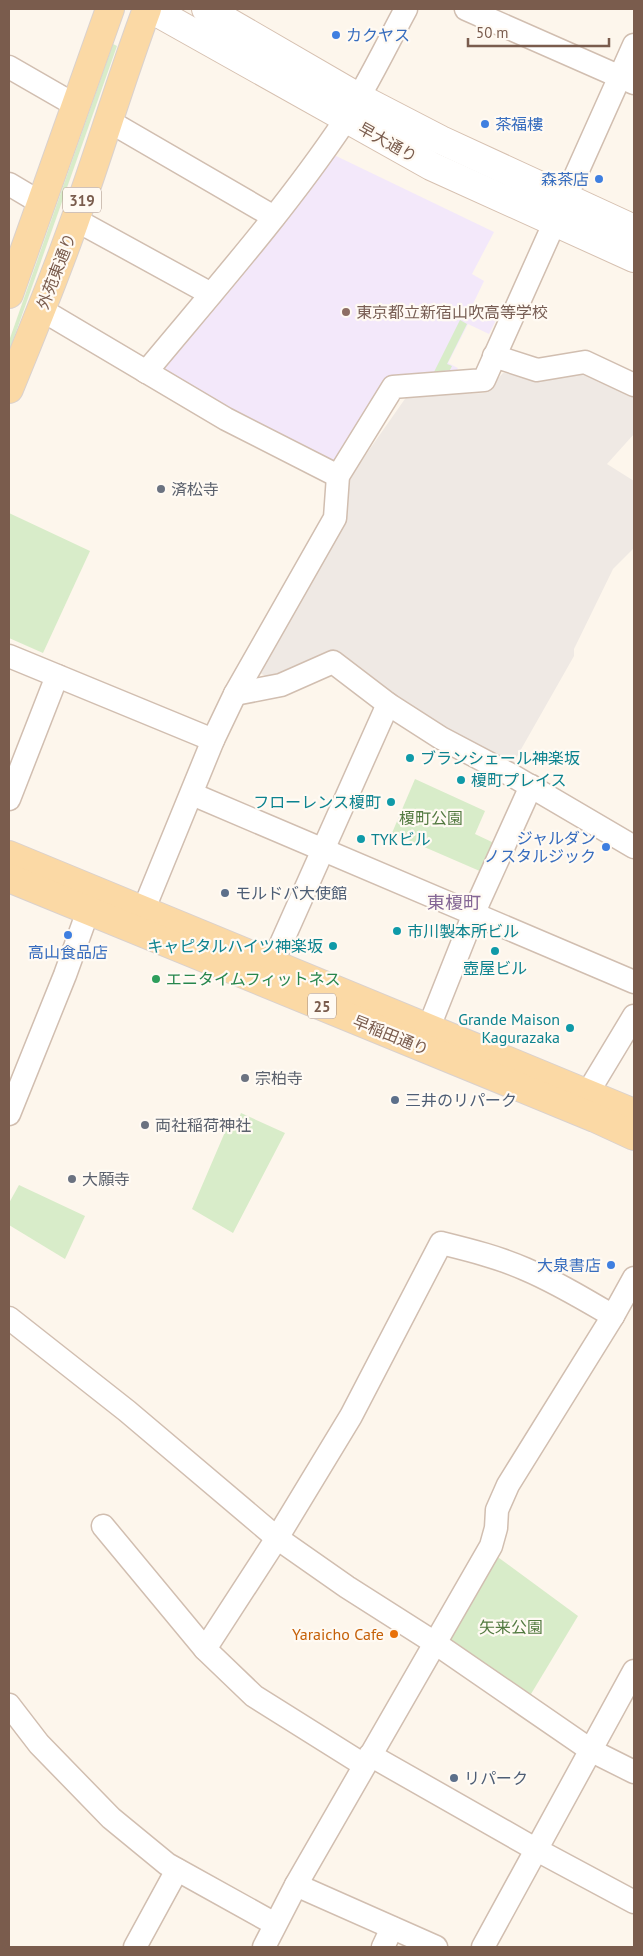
<svg xmlns="http://www.w3.org/2000/svg" width="643" height="1956" font-family="'PT Sans','Noto Sans JP',sans-serif">
<style>
.industrial{fill:#efe9e4}
.education{fill:#f3e8fa}
.green{fill:#d8ecc9}
.lines{fill:none;stroke-linecap:round;stroke-linejoin:round}
.street-casing{stroke:#d1beb0;stroke-width:25}
.secondary-casing{stroke:#d6c0b0;stroke-width:30}
.primary-casing{stroke:#dad1cd;stroke-width:30}
.street{stroke:#fff;stroke-width:22}
.secondary{stroke:#fff;stroke-width:28}
.primary{stroke:#fbd9a5;stroke-width:28}
.shop-dot{fill:#3f7fe0;stroke:#fffaf3;stroke-width:2}
.education-dot{fill:#8d6e63;stroke:#fffaf3;stroke-width:2}
.worship-dot{fill:#6b7280;stroke:#fffaf3;stroke-width:2}
.culture-dot{fill:#0f9aa8;stroke:#fffaf3;stroke-width:2}
.service-dot{fill:#5c6f8a;stroke:#fffaf3;stroke-width:2}
.leisure-dot{fill:#2e9e5b;stroke:#fffaf3;stroke-width:2}
.food-dot{fill:#e8710a;stroke:#fffaf3;stroke-width:2}
.labels{text-anchor:middle;dominant-baseline:central;stroke-width:4.5;stroke-linejoin:round;paint-order:stroke}
.shield{fill:#fffaf3;stroke:#a28b7f;stroke-width:1}
.shield-label{font-size:15px;font-weight:bold;fill:#7a5c4d}
.shop-label{font-size:16px;fill:#366cbe;stroke:#fffaf3;text-anchor:end}
.street-label{font-size:16px;fill:#7a5c4d;stroke:#fffaf3}
.education-label{font-size:16px;fill:#785e54;stroke:#fffaf3;text-anchor:start}
.worship-label{font-size:16px;fill:#5b616d;stroke:#fffaf3;text-anchor:start}
.culture-label{font-size:16px;fill:#0d838f;stroke:#fffaf3;text-anchor:start}
.park-label{font-size:16px;fill:#537a41;stroke:#fffaf3}
.service-label{font-size:16px;fill:#4e5e75;stroke:#fffaf3;text-anchor:start}
.leisure-label{font-size:16px;fill:#27864d;stroke:#fffaf3;text-anchor:start}
.food-label{font-size:16px;fill:#c56008;stroke:#fffaf3;text-anchor:end}
.neighbourhood-label{font-size:18px;fill:#846695;stroke:#fffaf3}
</style>
<rect width="100%" height="100%" fill="#fdf6ec"/>
<!-- industrial -->
<polygon class="industrial" points="503,373 596,375 634,391 634,434 607,464 634,481 634,548 613,569 574,649 574,656 511,767 423,719 331,653 271,679 260,673 347,517 348,480 407,396 485,393"/>
<!-- education -->
<polygon class="education" points="332,154 494,232 472,274 484,281 472,306 497,318 489,334 468,324 448,363 458,368 455,373 383,381 335,466 160,374"/>
<!-- green -->
<g class="green">
<polygon points="113,44 117,46 9,352 9,341"/>
<polygon points="460,320 467,324 447,364 452,366 450,370 434,372"/>
<polygon points="9,513 90,551 43,653 9,638"/>
<polygon points="415,779 485,811 475,834 494,843 482,872 392,833"/>
<polygon points="241,1113 285,1133 233,1233 192,1209 228,1125 235,1127"/>
<polygon points="19,1185 85,1216 65,1259 9,1225 9,1203"/>
<polygon points="495,1555 578,1616 528,1699 444,1639"/>
</g>
<g class="lines">
<!-- street casing -->
<g class="street-casing">
<g id="street">
<polyline points="466,9 634,83"/>
<polyline points="9,67 75,105"/>
<polyline points="107,120 274,217"/>
<polyline points="9,184 41,203"/>
<polyline points="76,220 211,294"/>
<polyline points="42,310 226,419 338,476"/>
<polyline points="494,356 537,370 585,362 634,385"/>
<path d="M 146,372 C 214,290 285,210 344,122 C 367,86 386,46 406,9"/>
<polyline points="9,656 213,740"/>
<polyline points="235,694 281,685 333,662 388,704 441,738 513,776 634,847"/>
<polyline points="192,794 634,982"/>
<polyline points="9,799 57,676"/>
<polyline points="143,911 213,740 235,694 335,518 338,476 393,387 484,380 634,45"/>
<polyline points="272,964 388,704"/>
<polyline points="429,1027 479,901 531,786"/>
<polyline points="587,1094 634,1016"/>
<polyline points="9,1114 65,975 88,911"/>
<polyline points="9,1318 127,1411 277,1538 347,1587 435,1643 592,1751 634,1772"/>
<polyline points="103,1526 205,1649 254,1696 364,1765"/>
<path d="M 205,1649 L 277,1538 L 351,1416 L 441,1243 C 469,1250 498,1257 525,1269 C 556,1282 584,1299 613,1316"/>
<polyline points="9,1705 39,1744 111,1818 167,1864 275,1924"/>
<polyline points="370,1755 537,1850 634,1902"/>
<polyline points="296,1885 436,1947"/>
<polyline points="135,1947 177,1870"/>
<polyline points="264,1947 296,1885 491,1546 496,1528 497,1510 508,1485 613,1316 634,1278"/>
<polyline points="383,1947 392,1928"/>
<polyline points="483,1947 634,1671"/>
</g>
</g>
<!-- secondary casing -->
<g class="secondary-casing">
<g id="secondary">
<polyline points="151,9 431,166 634,258"/>
<polyline points="206,9 358,97 441,140 634,229"/>
</g>
</g>
<!-- primary casing -->
<g class="primary-casing">
<g id="primary">
<polyline points="9,294 110,9"/>
<path d="M 9,389 C 32,333 55,277 75,220 C 100,150 121,79 147,9"/>
<polyline points="9,855 634,1113"/>
<polyline points="9,878 595,1118 634,1136"/>
</g>
</g>
<!-- street -->
<use href="#street" class="street"/>
<!-- secondary -->
<use href="#secondary" class="secondary"/>
<!-- primary -->
<use href="#primary" class="primary"/>
</g>
<!-- markers -->
<g class="shop-dot">
<circle cx="336" cy="35" r="5"/>
<circle cx="485" cy="124" r="5"/>
<circle cx="599" cy="179" r="5"/>
<circle cx="606" cy="847" r="5"/>
<circle cx="68" cy="935" r="5"/>
<circle cx="611" cy="1265" r="5"/>
</g>
<circle class="education-dot" cx="346" cy="312" r="5"/>
<g class="worship-dot">
<circle cx="161" cy="489" r="5"/>
<circle cx="245" cy="1078" r="5"/>
<circle cx="145" cy="1125" r="5"/>
<circle cx="72" cy="1179" r="5"/>
</g>
<g class="culture-dot">
<circle cx="410" cy="758" r="5"/>
<circle cx="461" cy="780" r="5"/>
<circle cx="391" cy="802" r="5"/>
<circle cx="361" cy="839" r="5"/>
<circle cx="397" cy="931" r="5"/>
<circle cx="333" cy="946" r="5"/>
<circle cx="495" cy="951" r="5"/>
<circle cx="570" cy="1028" r="5"/>
</g>
<g class="service-dot">
<circle cx="225" cy="893" r="5"/>
<circle cx="395" cy="1100" r="5"/>
<circle cx="454" cy="1778" r="5"/>
</g>
<circle class="leisure-dot" cx="156" cy="979" r="5"/>
<circle class="food-dot" cx="394" cy="1634" r="5"/>
<g class="labels">
<!-- shield labels -->
<g class="shield">
<rect x="63" y="187.5" width="38" height="25" rx="4"/>
<rect x="308" y="993.5" width="28" height="25" rx="4"/>
</g>
<g class="shield-label">
<text x="82" y="200">319</text>
<text x="322" y="1006">25</text>
</g>
<!-- shop labels -->
<g class="shop-label">
<text x="346" y="35" text-anchor="start">カクヤス</text>
<text x="495" y="124" text-anchor="start">茶福樓</text>
<text x="589" y="179">森茶店</text>
<text x="596" y="838">ジャルダン<tspan x="596" dy="18">ノスタルジック</tspan></text>
<text x="68" y="952" text-anchor="middle">高山食品店</text>
<text x="601" y="1265">大泉書店</text>
</g>
<!-- street labels -->
<g class="street-label">
<text transform="translate(388 142) rotate(29)">早大通り</text>
<text transform="translate(56 271) rotate(-69)">外苑東通り</text>
<text transform="translate(391 1035) rotate(22)">早稲田通り</text>
</g>
<!-- education labels -->
<g class="education-label">
<text x="356" y="312">東京都立新宿山吹高等学校</text>
</g>
<!-- worship labels -->
<g class="worship-label">
<text x="171" y="489">済松寺</text>
<text x="255" y="1078">宗柏寺</text>
<text x="155" y="1125">両社稲荷神社</text>
<text x="82" y="1179">大願寺</text>
</g>
<!-- culture labels -->
<g class="culture-label">
<text x="420" y="758">ブランシェール神楽坂</text>
<text x="471" y="780">榎町プレイス</text>
<text x="381" y="802" text-anchor="end">フローレンス榎町</text>
<text x="371" y="839">TYKビル</text>
<text x="407" y="931">市川製本所ビル</text>
<text x="323" y="946" text-anchor="end">キャピタルハイツ神楽坂</text>
<text x="495" y="968" text-anchor="middle">壺屋ビル</text>
<text x="560" y="1019" text-anchor="end">Grande Maison<tspan x="560" dy="18">Kagurazaka</tspan></text>
</g>
<!-- park labels -->
<g class="park-label">
<text x="431" y="818">榎町公園</text>
<text x="511" y="1627">矢来公園</text>
</g>
<!-- service labels -->
<g class="service-label">
<text x="235" y="893">モルドバ大使館</text>
<text x="405" y="1100">三井のリパーク</text>
<text x="464" y="1778">リパーク</text>
</g>
<!-- leisure labels -->
<g class="leisure-label">
<text x="166" y="979">エニタイムフィットネス</text>
</g>
<!-- food labels -->
<g class="food-label">
<text x="384" y="1634">Yaraicho Cafe</text>
</g>
<!-- neighbourhood labels -->
<g class="neighbourhood-label">
<text x="454" y="902">東榎町</text>
</g>
</g>
<!-- border -->
<rect width="643" height="1956" fill="none" stroke="#7a5c4d" stroke-width="20"/>
<!-- scale -->
<path d="M468 38v8h141v-8" fill="none" stroke="#7a5c4d" stroke-width="2.5"/>
<text x="476" y="38" font-size="15" fill="#7a5c4d" stroke="#fffaf3" stroke-width="4" paint-order="stroke">50 m</text>
</svg>
